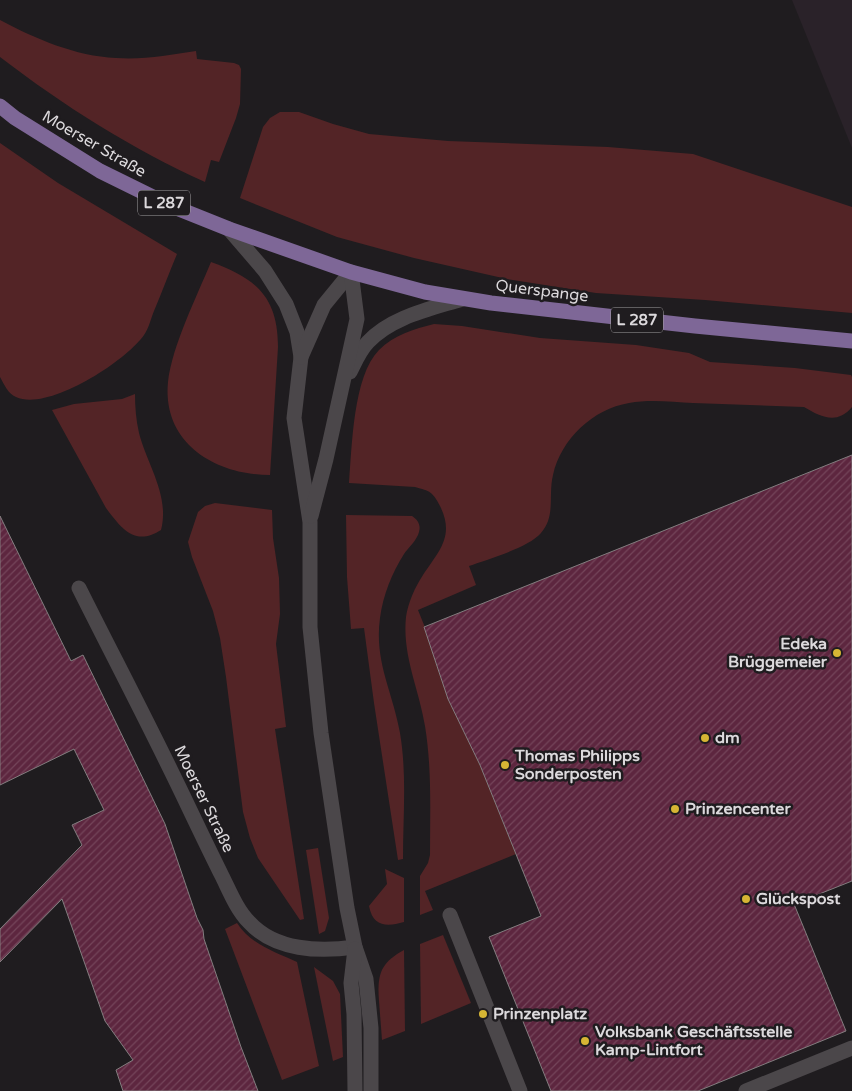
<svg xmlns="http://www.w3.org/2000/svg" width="852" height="1091" font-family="'Varela Round',sans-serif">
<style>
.built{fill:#2a2229}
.grass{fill:#532426}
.building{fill:url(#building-hatch);stroke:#837d7f}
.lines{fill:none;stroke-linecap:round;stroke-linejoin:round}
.street{stroke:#4b474a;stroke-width:15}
.secondary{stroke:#4b474a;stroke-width:15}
.primary{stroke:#7e6797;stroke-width:15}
.poi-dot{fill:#d6b534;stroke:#1f1c1f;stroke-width:2}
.labels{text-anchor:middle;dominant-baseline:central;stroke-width:5;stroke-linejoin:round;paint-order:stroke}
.shield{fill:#1f1c1f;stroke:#a3a0a3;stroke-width:1}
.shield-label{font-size:15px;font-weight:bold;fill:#dcd9dc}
.street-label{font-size:16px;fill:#dcd9dc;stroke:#1f1c1f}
.poi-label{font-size:16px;font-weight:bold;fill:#dcd9dc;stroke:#1f1c1f;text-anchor:start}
</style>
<defs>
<pattern id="building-hatch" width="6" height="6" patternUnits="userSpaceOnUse" patternTransform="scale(1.25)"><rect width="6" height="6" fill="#5d263f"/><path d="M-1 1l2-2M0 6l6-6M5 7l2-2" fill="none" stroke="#74455a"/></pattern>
</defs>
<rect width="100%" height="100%" fill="#1f1c1f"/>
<!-- built -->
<polygon class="built" points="792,0 852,0 852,148"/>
<!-- grass -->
<g class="grass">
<path d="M 0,20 C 36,39 75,56 116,58 C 143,60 170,55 196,51 L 197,59 L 234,63 L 239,65 L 241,69 L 240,104 L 236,118 L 219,162 L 211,160 L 205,182 C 132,149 64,106 0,57 Z"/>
<polygon points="280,112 299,112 333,124 369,134 448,141 608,147 693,154 852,207 852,313 705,300 596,293 507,279 414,258 337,237 240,198 263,127 270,118"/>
<path d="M 0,143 L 58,183 L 177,254 C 169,273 162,292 154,311 C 151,318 149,328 144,335 C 126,361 48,412 16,397 C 8,394 4,384 0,377 Z"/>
<path d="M 211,262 C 255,278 278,296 278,347 L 270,475 C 215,475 162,443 168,382 C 172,346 197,296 211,262 Z"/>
<path d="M 434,324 L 462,326 L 540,338 L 636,345 L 689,353 L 710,362 L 795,368 L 851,375 L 852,377 L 852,407 C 837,425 821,417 804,407 C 767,406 730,404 693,403 C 673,402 650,399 629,403 C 593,409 561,439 553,475 C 548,495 556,516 541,533 C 528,548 488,559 469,566 L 476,585 L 418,610 L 516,854 L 425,891 L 433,910 L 420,915 L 420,876 L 428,863 L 430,855 C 430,812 432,769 425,726 C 419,689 402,655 406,617 C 408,603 415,587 423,575 C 439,551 455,536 440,506 C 433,492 430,491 415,487 L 349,483 C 352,447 353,376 379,350 C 394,335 414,329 434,324 Z"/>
<path d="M 135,394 C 135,407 136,420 139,433 C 147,465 170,495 161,530 C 135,547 121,528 106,508 L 52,410 L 74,404 L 122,399 Z"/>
<polygon points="215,503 272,510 273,538 279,578 280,614 276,644 286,727 275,729 304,919 300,920 258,858 250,838 243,812 226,677 220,638 213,611 192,557 188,542 198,512 205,506"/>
<path d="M 346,515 L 412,516 C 418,520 421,525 419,532 C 417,540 409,547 404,554 C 392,573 383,595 380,618 C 374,662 393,692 400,733 C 407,774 403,817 403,859 L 398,860 L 374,703 L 364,628 L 351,629 L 347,577 Z"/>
<polygon points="318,848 329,918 325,931 319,934 306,850"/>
<path d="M 385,869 L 404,878 L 404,922 C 387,927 373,927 369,906 L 387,884 Z"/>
<path d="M 237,923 C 250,944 275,952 297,962 L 319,1066 L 282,1080 L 225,929 Z"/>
<polygon points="443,935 471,1003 421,1024 420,944"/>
<path d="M 404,950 L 405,1031 L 382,1040 C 381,1027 380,1014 379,1001 C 377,975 380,963 404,950 Z"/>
<polygon points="314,967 333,981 340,994 343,1057 333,1061"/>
</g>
<!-- building -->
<g class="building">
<polygon points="852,455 852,881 794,904 846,1031 698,1091 551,1091 489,937 541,916 480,765 448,699 424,627"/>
<polygon points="0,516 71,661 83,655 165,824 197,918 203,930 204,939 241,1047 258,1091 123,1091 116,1070 133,1060 105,1021 62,899 0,962 0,929 82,845 72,825 104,810 74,749 0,785"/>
</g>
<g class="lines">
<!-- street -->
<g class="street">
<path d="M 79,588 C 116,662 154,734 189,808 C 200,831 211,854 222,876 C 230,892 237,910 249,922 C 275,951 320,952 355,947"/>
<polyline points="450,915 520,1091"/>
<polyline points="746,1091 852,1048"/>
</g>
<!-- secondary -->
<g class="secondary">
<polyline points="229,229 265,271 286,304 297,332 301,357 294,418 310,522 310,627 321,733 347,908 355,947 366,979 371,1028 371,1091"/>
<polyline points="301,357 324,305 351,272"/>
<path d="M 350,372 C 355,362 360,350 368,342 C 391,317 430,309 462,299"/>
<polyline points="311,516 326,459 357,319 351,272"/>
<polyline points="355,949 351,983 354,1014 355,1091"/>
</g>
<!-- primary -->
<polyline class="primary" points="0,106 15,118 100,171 169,205 229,229 351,272 425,292 491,303 695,326 852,341"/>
</g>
<!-- markers -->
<g class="poi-dot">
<circle cx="837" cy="653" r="5"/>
<circle cx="705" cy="738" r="5"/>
<circle cx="505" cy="765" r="5"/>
<circle cx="675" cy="809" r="5"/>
<circle cx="746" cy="899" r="5"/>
<circle cx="483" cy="1014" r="5"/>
<circle cx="585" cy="1041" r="5"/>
</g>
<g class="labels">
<!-- shield labels -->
<g class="shield">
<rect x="138" y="190.5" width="52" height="25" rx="4"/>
<rect x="611" y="307.5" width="52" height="25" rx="4"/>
</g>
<g class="shield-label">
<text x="164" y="203">L 287</text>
<text x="637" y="320">L 287</text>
</g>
<!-- street labels -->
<g class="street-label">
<text transform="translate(94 144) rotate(30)">Moerser Straße</text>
<text transform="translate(542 291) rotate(7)">Querspange</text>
<text transform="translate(204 799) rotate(64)">Moerser Straße</text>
</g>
<!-- poi labels -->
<g class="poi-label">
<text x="827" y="644" text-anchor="end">Edeka<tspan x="827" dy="18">Brüggemeier</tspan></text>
<text x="715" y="738">dm</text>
<text x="515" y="756">Thomas Philipps<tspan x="515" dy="18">Sonderposten</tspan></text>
<text x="685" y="809">Prinzencenter</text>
<text x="756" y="899">Glückspost</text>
<text x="493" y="1014">Prinzenplatz</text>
<text x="595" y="1032">Volksbank Geschäftsstelle<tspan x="595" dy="18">Kamp-Lintfort</tspan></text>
</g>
</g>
</svg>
